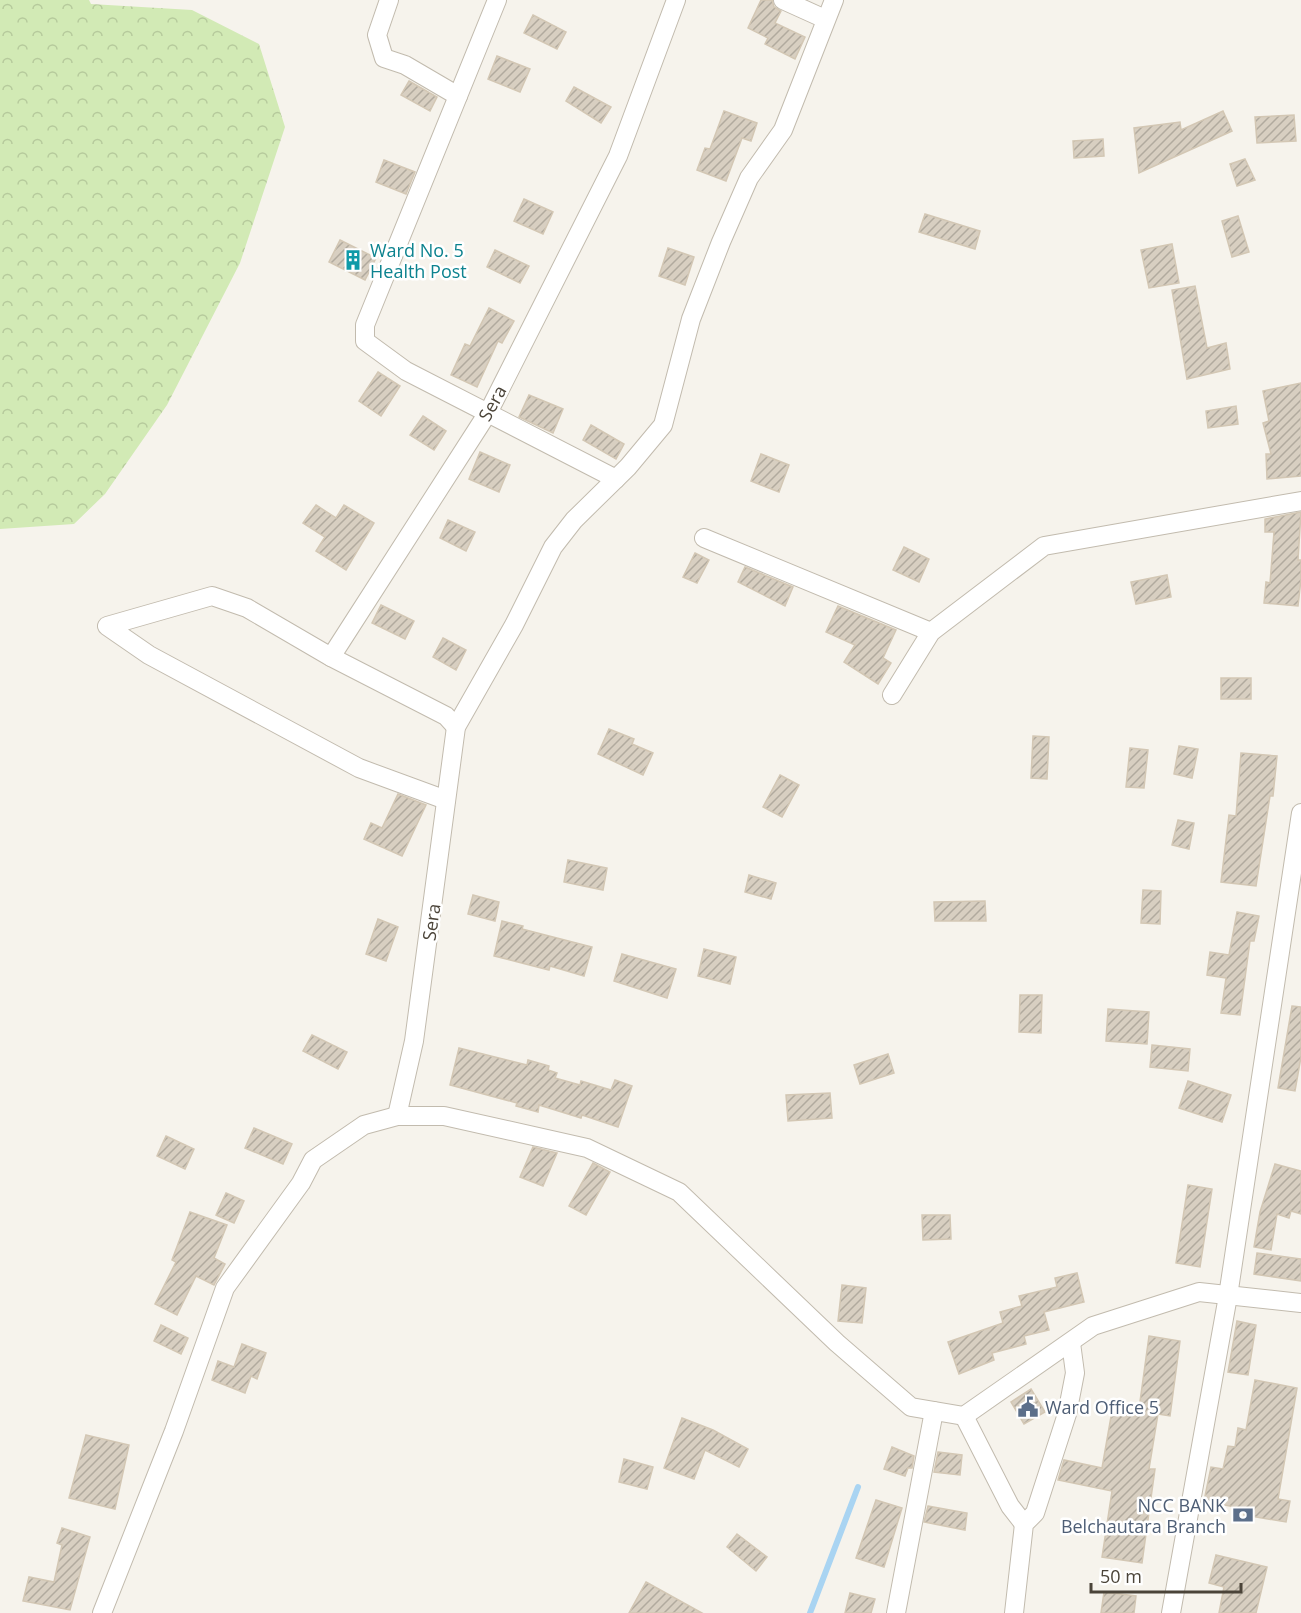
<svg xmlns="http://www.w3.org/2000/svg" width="1301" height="1613" font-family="'Open Sans',sans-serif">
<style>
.forest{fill:url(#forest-crowns)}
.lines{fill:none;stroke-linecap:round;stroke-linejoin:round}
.stream{stroke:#a9d4f2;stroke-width:6}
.building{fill:url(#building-hatch);stroke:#d3c7b4;stroke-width:1.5}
.minor-casing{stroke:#c2bbae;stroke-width:20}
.minor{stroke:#fff;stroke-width:18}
.labels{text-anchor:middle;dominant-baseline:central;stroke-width:5;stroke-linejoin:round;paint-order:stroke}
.culture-label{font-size:18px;fill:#0d838f;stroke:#fff;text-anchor:start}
.street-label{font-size:18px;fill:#4b4439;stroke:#fff}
.service-label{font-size:18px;fill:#4e5e75;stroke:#fff;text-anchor:start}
</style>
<defs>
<pattern id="forest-crowns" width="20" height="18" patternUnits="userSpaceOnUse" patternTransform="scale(1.5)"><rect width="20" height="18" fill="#d2eab5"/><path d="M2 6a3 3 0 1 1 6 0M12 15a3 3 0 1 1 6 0" fill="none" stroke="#b6ca9c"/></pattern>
<pattern id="building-hatch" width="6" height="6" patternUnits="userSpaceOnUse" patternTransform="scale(1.5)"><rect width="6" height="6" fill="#d8cfc1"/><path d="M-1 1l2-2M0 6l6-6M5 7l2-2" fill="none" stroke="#b1aa9e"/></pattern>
</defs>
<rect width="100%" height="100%" fill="#f6f3ec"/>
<!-- forest -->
<polygon class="forest" points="0,0 89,0 91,4 192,10 259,44 285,127 240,263 167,405 105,494 74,524 0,529"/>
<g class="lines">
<!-- stream -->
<polyline class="stream" points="810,1613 858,1487"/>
</g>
<!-- building -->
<g class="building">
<polygon points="761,0 772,0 774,7 781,11 775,23 805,37 795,59 765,44 768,38 748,28"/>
<polygon points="533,15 566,32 557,49 524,33"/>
<polygon points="497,56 530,69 520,92 488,79"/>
<polygon points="409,81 437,97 430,111 401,95"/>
<polygon points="574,87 611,107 601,123 566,101"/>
<polygon points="724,111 757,123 751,141 742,138 726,181 697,170 705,148 710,149"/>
<polygon points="1223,111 1232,131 1139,173 1134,128 1180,122 1181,130"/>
<polygon points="1294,115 1296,141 1257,143 1255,117"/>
<polygon points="1103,139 1104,156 1074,158 1073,141"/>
<polygon points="1245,159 1255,180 1237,186 1230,164"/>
<polygon points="384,160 415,172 406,194 376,182"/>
<polygon points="524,199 553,212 543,234 514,221"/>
<polygon points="925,214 980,231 975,249 919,232"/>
<polygon points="1238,216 1249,252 1232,257 1222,221"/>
<polygon points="340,240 376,258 365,280 329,262"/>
<polygon points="1172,244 1179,283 1149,288 1141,250"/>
<polygon points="668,248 694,257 685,285 659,276"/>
<polygon points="495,250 529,266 520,283 487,267"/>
<polygon points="1195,286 1207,348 1226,343 1230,369 1187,379 1172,290"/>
<polygon points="489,308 514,321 502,343 498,341 477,387 451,375 465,344 470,346"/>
<polygon points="378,372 400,386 381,416 359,401"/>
<polygon points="1301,383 1301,476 1267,479 1266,454 1271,454 1263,423 1269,421 1263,391"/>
<polygon points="529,395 563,409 553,433 519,417"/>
<polygon points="1236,406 1238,424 1208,428 1206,411"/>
<polygon points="423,416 446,431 434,450 410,435"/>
<polygon points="591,425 624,444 616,459 583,440"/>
<polygon points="480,452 510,465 499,492 469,479"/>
<polygon points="761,454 789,465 779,492 751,481"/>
<polygon points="316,505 336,518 344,505 374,523 346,570 316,551 325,537 303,523"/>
<polygon points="1301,512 1298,560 1301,560 1301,579 1298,606 1264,603 1266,582 1270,583 1274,532 1265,532 1265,519"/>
<polygon points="448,520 475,532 466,551 440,538"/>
<polygon points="904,547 929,559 919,582 893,570"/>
<polygon points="695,553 709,560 697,583 683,577"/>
<polygon points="745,567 793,587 785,606 738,582"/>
<polygon points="1167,575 1171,597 1136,604 1131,582"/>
<polygon points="381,605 414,621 405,639 372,623"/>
<polygon points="838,606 896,630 883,658 891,663 878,684 844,662 855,645 826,632"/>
<polygon points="443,638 466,650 456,670 433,657"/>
<rect x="1221" y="678" width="30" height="21"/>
<polygon points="609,729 634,739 632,744 653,753 643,775 598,754"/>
<polygon points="1033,736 1049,737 1047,779 1031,778"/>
<polygon points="1179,746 1198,749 1192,778 1174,774"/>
<polygon points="1130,748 1148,750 1144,788 1126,787"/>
<polygon points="1241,753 1277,756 1273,796 1270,796 1256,886 1221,882 1229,815 1236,816"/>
<polygon points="780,775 799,785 782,817 763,807"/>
<polygon points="398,794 426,805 402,856 364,839 371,823 382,828"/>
<polygon points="1178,820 1194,823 1189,849 1172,845"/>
<polygon points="568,860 607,868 603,890 564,882"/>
<polygon points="749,875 776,883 771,899 745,892"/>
<polygon points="1143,890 1161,891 1160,924 1141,923"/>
<polygon points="473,895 499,902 495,921 468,914"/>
<polygon points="985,901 986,921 935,921 934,902"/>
<polygon points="1237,912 1259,916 1254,941 1250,941 1240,1015 1221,1013 1226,978 1207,975 1210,952 1229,955"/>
<polygon points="378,919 398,927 386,961 366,954"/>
<polygon points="502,921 523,926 522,929 592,947 584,976 550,966 549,970 494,956"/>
<polygon points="704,949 736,957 730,984 698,976"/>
<polygon points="622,954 676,969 667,998 614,981"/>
<polygon points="1020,995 1042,995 1041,1033 1019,1032"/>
<polygon points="1292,1006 1301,1007 1301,1057 1295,1091 1278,1088"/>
<polygon points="1108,1009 1149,1012 1147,1044 1106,1041"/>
<polygon points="312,1035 347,1052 338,1069 303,1051"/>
<polygon points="1152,1045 1190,1049 1188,1071 1150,1067"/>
<polygon points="459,1048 527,1065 528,1060 549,1066 548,1070 557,1073 555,1078 580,1085 581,1081 611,1090 615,1080 632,1086 618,1127 582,1115 581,1118 539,1105 538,1112 516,1106 517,1103 450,1085"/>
<polygon points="888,1054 894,1073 860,1084 854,1065"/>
<polygon points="1188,1081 1231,1095 1222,1122 1179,1108"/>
<polygon points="830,1093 832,1118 788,1121 786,1095"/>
<polygon points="254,1128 292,1144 283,1164 245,1148"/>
<polygon points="166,1136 194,1149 185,1169 157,1156"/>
<polygon points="533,1147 557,1153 543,1186 520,1177"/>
<polygon points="593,1163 610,1172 586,1215 569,1206"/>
<polygon points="1275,1164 1301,1171 1301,1214 1291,1211 1289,1218 1277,1214 1271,1250 1254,1247 1260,1212"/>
<polygon points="1188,1185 1212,1189 1200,1267 1176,1263"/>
<polygon points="226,1193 244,1201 234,1223 216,1215"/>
<polygon points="190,1212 227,1225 214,1258 225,1264 214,1285 196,1276 177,1315 155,1304 176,1262 172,1260"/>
<polygon points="922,1215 950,1215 951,1239 923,1240"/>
<polygon points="1257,1253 1301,1259 1301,1281 1254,1274"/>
<polygon points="1077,1273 1084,1302 1044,1312 1049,1330 1024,1336 1026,1344 992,1353 994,1360 959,1374 948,1342 1003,1323 1000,1312 1022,1306 1019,1296 1057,1287 1055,1278"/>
<polygon points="842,1285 866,1288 862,1323 838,1321"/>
<polygon points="1237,1321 1256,1325 1248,1375 1228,1372"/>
<polygon points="161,1325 188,1338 181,1354 154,1341"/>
<polygon points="1149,1336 1180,1341 1170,1416 1158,1414 1149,1469 1155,1469 1142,1563 1102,1557 1112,1491 1058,1480 1064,1460 1102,1468 1112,1411 1138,1416"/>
<polygon points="242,1344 266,1353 257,1379 251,1376 245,1393 212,1380 218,1361 234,1367"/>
<polygon points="1255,1380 1297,1388 1278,1499 1290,1501 1286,1522 1244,1515 1245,1509 1204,1501 1211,1467 1223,1469 1228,1446 1235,1447 1238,1428 1246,1430"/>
<polygon points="1031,1389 1045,1412 1024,1424 1011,1402"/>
<polygon points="682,1418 713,1430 748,1449 739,1467 705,1450 694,1479 664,1468"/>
<polygon points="86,1435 129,1445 115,1509 69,1498"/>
<polygon points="892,1447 914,1456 912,1468 908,1468 905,1476 884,1469"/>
<polygon points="938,1452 962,1455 960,1475 934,1472"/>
<polygon points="624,1459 653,1467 647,1489 619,1482"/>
<polygon points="876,1500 902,1508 884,1567 856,1558"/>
<polygon points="928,1506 967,1513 965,1530 924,1522"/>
<polygon points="62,1528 90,1537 70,1610 23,1601 29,1577 54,1582 62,1545 57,1543"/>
<polygon points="737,1534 767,1557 756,1571 727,1547"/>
<polygon points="1216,1555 1267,1567 1256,1613 1219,1613 1224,1587 1209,1583"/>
<polygon points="646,1582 702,1613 629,1613"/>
<polygon points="1104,1592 1136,1596 1134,1613 1101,1613"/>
<polygon points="850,1593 875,1599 871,1613 845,1613"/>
</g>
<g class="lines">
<!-- minor casing -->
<g class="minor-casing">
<g id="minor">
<polyline points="389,0 377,35 384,58 405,65 458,96"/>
<polyline points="497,0 365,325 365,341 406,371 616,479"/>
<polyline points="783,0 825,19"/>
<polyline points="704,538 931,632"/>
<polyline points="331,657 247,608 212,596 107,626 149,655 359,768 446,800"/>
<polyline points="892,695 931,632 1044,546 1301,501"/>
<polyline points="456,727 446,716 331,657 489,411 618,156 676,0"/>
<polyline points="397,1116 414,1041 456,727 514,625 553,547 574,520 628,467 663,425 691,319 721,242 749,178 783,130 834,0"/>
<polyline points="964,1416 1010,1506 1024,1524"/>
<polyline points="102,1613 174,1431 225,1288 301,1183 313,1160 364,1125 397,1116 444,1116 587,1148 679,1192 837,1343 911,1407 964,1416 1093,1326 1199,1292 1301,1303"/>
<polyline points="896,1613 934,1411"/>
<polyline points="1014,1613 1024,1524 1035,1513 1067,1414 1075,1373 1071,1343"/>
<polyline points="1171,1613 1228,1296 1301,813"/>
</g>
</g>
<!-- minor -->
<use href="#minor" class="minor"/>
</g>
<!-- icons -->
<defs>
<g id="building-bare" transform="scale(1.62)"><path d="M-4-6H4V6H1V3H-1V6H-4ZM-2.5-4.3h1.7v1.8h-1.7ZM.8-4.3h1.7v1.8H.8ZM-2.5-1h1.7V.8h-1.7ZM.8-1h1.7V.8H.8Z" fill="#0f9aa8" stroke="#fff" stroke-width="2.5" paint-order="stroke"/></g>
<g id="civic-bare" transform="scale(1.62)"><path d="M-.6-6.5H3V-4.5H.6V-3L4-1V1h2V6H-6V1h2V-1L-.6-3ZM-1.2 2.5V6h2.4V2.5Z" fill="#5c6f8a" stroke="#fff" stroke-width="2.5" paint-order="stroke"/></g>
<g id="bank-bare" transform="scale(1.62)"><path d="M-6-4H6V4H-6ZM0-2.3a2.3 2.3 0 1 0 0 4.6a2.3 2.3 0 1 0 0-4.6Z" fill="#5c6f8a" stroke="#fff" stroke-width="2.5" paint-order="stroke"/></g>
</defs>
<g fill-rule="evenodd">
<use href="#building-bare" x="353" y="260"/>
<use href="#civic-bare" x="1028" y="1407"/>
<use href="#bank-bare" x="1243" y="1515"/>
</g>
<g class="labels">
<!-- culture labels -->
<g class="culture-label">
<text x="370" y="250">Ward No. 5<tspan x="370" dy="21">Health Post</tspan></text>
</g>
<!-- street labels -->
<g class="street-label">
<text transform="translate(492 403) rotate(-61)">Sera</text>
<text transform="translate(431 922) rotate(-82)">Sera</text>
</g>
<!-- service labels -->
<g class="service-label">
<text x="1045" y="1407">Ward Office 5</text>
<text x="1226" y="1505" text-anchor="end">NCC BANK<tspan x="1226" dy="21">Belchautara Branch</tspan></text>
</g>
</g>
<!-- scale -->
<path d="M1091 1583v9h150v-9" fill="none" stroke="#4b4439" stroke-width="3"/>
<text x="1100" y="1583" font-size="18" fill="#4b4439" stroke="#ffffff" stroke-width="4.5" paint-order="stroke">50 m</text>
</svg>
